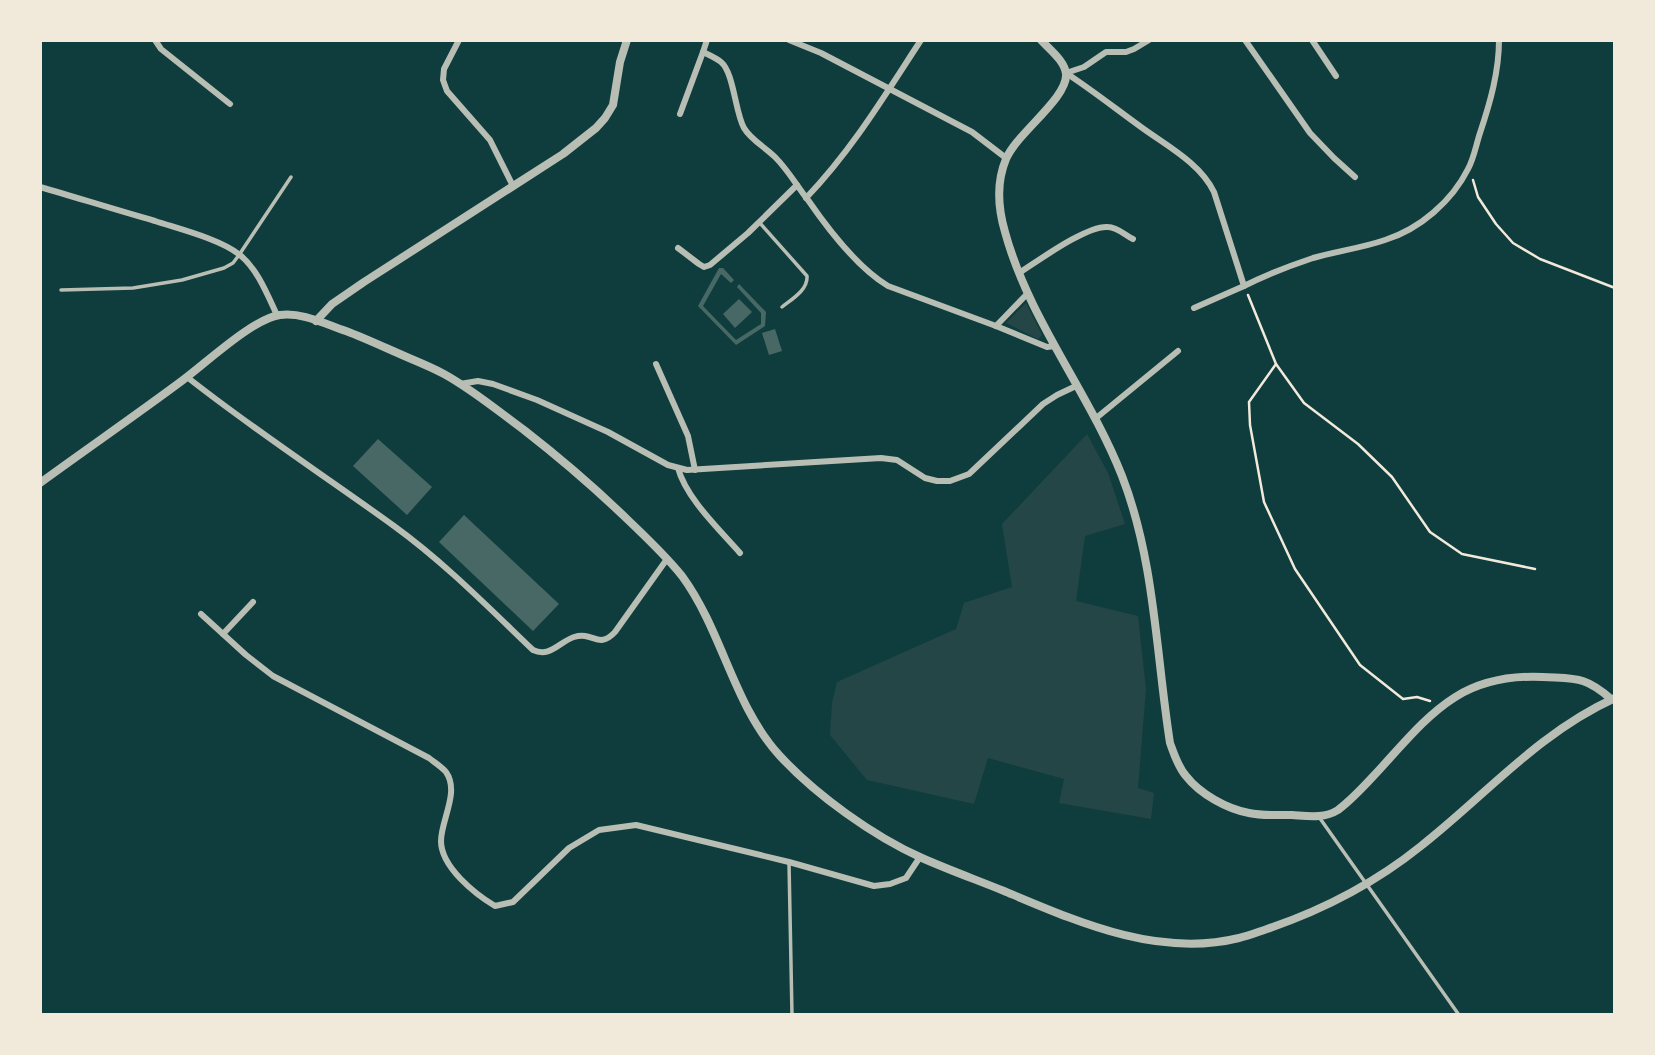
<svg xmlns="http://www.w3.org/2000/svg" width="1655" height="1055" font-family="Arial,sans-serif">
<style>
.green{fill:#244646}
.building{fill:#486865}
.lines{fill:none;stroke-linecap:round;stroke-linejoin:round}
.path{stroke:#f1e9da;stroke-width:2.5}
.service{stroke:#b8beb3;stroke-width:3.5}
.minor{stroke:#b8beb3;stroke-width:6}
.tertiary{stroke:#b8beb3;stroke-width:8}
</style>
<rect width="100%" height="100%" fill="#0f3d3e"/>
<!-- green -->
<g class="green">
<polygon points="1026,303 1042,335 1038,339 1006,323"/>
<polygon points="1087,434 1108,473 1125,524 1085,536 1076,601 1138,616 1146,689 1138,788 1154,793 1151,819 1059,803 1064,779 988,758 974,804 867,780 830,735 832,703 837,682 956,629 964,603 1012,587 1002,524"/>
</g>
<!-- building -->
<g class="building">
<polygon points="719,268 723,268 734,280 731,283 721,274 703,306 736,340 761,324 761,313 737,287 739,284 766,312 765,326 736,345 698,306"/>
<polygon points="739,299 752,312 735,328 723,314"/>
<polygon points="775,329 782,351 769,355 762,333"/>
<polygon points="378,439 432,487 407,515 353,466"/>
<polygon points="464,515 559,604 533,631 439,542"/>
</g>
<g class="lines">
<!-- path -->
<g class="path">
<polyline points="1473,180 1478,197 1496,224 1513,243 1540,259 1615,288"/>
<polyline points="1248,295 1276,364 1304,403 1358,444 1392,477 1430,532 1462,554 1535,569"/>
<polyline points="1276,364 1249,402 1250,425 1264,502 1295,569 1360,665 1403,699 1417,697 1430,701"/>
</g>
<!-- service -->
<g class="service">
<path d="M 759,222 L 807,276 C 808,290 792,299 782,307"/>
<polyline points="61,290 133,288 182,280 224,268 233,263 239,255 291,177"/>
<polyline points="1319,817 1459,1015"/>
<polyline points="789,863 792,1015"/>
</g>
<!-- minor -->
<g class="minor">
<polyline points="155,40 161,49 230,104"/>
<polyline points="459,40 444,69 443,80 447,91 490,140 513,186"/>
<path d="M 707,40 L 703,52 C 709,55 716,58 721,62 C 734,73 735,112 744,128 C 751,140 765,147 775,157 C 788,170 797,186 808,200 C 828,229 858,268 888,286 L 996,326 L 1047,347 L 1055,346"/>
<polyline points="789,40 821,53 972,132 1006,158"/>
<polyline points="1245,40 1310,133 1334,158 1355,177"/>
<polyline points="1312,40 1336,76"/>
<path d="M 1066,73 C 1092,90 1116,109 1141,127 C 1167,146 1200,163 1214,192 L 1244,286 L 1194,308"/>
<polyline points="1066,73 1084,67 1106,52 1126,52 1134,49 1149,40"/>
<polyline points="680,114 703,52"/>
<path d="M 40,187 C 78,198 116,210 155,221 C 179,229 220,239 240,255 C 258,270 267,294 277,315"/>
<path d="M 806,198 C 852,150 885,95 921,40"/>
<polyline points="678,248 699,264 704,267 710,265 748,233 797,185"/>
<path d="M 1019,273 C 1038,261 1087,225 1108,227 C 1117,227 1125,235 1133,239"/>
<path d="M 1244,286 C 1266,275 1289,266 1313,258 C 1337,251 1362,248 1385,240 C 1420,229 1452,201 1468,169 C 1474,158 1476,145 1480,133 C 1490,103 1499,72 1499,40"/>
<polyline points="996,326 1028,293"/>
<polyline points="656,364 688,436 695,470"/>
<path d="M 187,377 C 254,430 325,476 394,526 C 445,563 488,607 533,650 C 550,658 559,642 574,637 C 594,631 598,650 615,632 L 667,559"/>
<polyline points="460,384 478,381 493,384 537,400 608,432 668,465 687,470 881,458 897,460 925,478 937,481 950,481 969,474 1043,404 1057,395 1076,386"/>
<polyline points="1095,419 1178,351"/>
<path d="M 678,468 C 686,498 719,529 740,553"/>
<path d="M 201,614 L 246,655 L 273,676 L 429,758 C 434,762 442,767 446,772 C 460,792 441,820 441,841 C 441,867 475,894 495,906 L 513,902 L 569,848 L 599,830 L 636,825 L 789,862 L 874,886 L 890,884 L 906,878 L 920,857"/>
<polyline points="223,634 253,602"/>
</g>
<!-- tertiary -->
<g class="tertiary">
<path d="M 1041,40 C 1049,49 1065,61 1066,74 C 1068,98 1016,134 1006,159 C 996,183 998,208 1005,232 C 1029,320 1089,392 1122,476 C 1155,561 1156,654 1170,743 C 1174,754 1178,767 1186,776 C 1200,794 1227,809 1249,813 C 1262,816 1278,815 1292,815 C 1307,816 1324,819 1338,810 C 1354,798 1367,783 1380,769 C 1431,713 1461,673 1543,677 C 1576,679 1585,676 1611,699"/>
<polyline points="316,321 332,304 364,282 563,154 596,128 605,118 613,105 620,62 627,40"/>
<path d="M 40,483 C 88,448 136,415 183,380 C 206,363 254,318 280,315 C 302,312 325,324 346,331 C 367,339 388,349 409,358 C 421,363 433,368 444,374 C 473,390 498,411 524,430 C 560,458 595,488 628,520 C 647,538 666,556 682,576 C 723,632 733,705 780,756 C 816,795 873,836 922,858 C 949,870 977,880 1004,891 C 1078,922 1158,958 1239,938 C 1249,936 1258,932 1267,929 C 1323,910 1375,883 1421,846 C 1486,795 1538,733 1615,698"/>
</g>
</g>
<!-- border -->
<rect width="1655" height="1055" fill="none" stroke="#f1e9da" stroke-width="84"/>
</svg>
